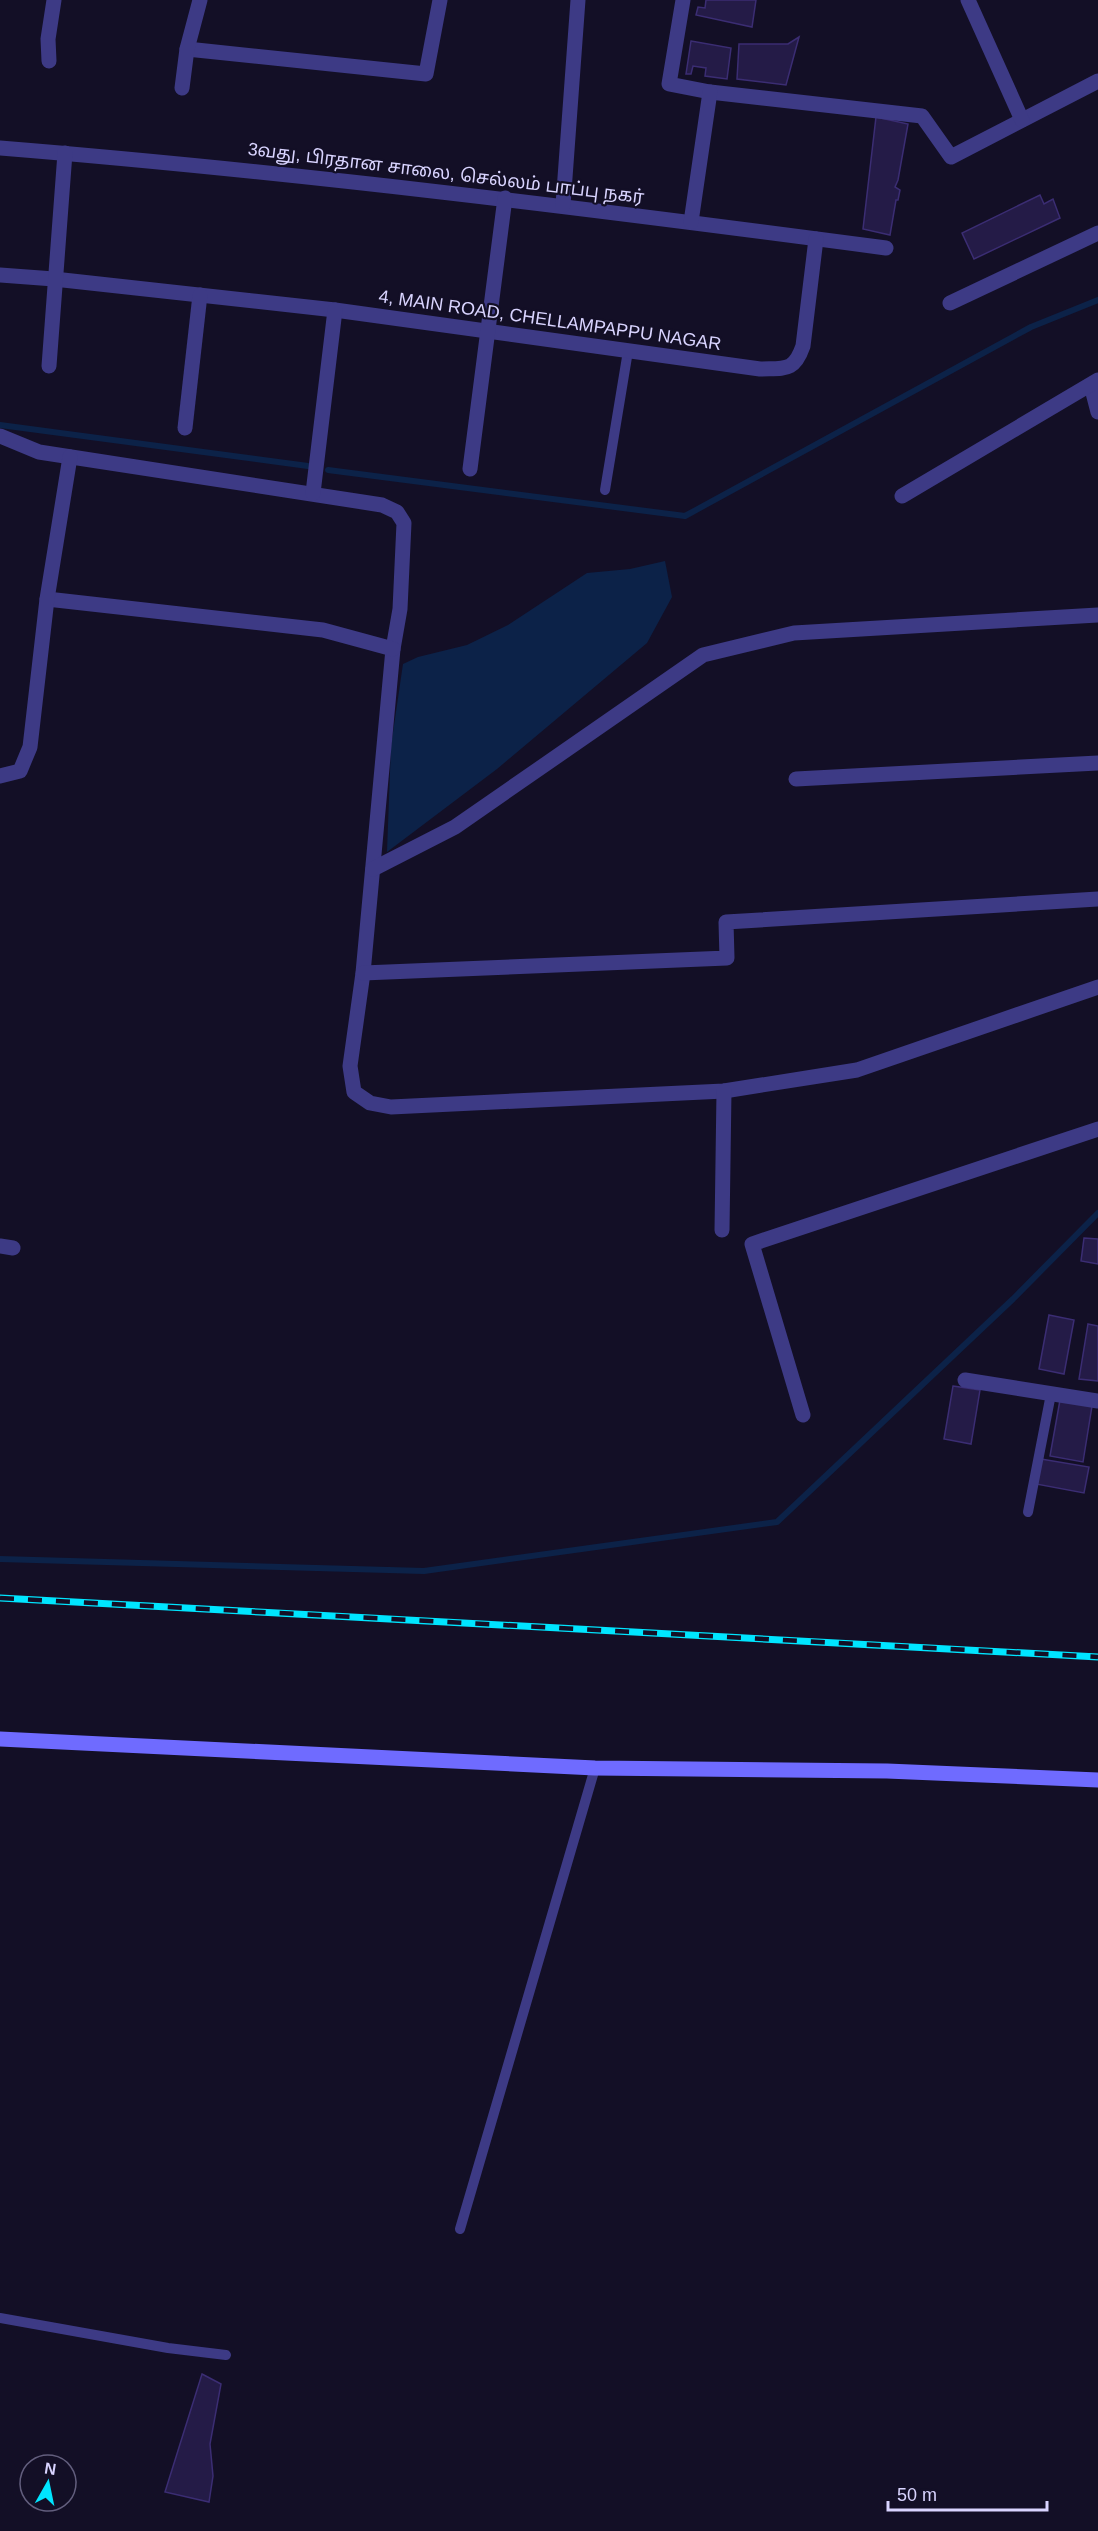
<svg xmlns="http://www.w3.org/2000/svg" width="1098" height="2531" font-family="Helvetica,'Noto Sans Tamil',sans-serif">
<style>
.water{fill:#0c2248}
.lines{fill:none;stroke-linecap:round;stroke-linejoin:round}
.stream{stroke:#0c2248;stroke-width:6}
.building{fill:#241b47;stroke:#3b2d73;stroke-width:1.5}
.lane{stroke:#3d3a85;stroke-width:10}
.street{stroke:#3d3a85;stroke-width:15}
.secondary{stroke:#6f6bff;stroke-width:15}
.rail-casing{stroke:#00e5ff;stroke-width:7}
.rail{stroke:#130f26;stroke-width:4.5;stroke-dasharray:14;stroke-linecap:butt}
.labels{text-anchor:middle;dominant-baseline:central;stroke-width:4.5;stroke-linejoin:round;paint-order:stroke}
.street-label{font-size:18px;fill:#d9d4ff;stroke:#130f26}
</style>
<rect width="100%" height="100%" fill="#130f26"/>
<!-- water -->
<polygon class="water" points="665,561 672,597 647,643 497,769 387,852 391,746 403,664 418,657 467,645 508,625 587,573 630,569"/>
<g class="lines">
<!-- stream -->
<g class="stream">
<polyline points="0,425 308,466"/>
<polyline points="328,470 685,516 1031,327 1098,300"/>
<polyline points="0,1559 424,1571 777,1522 1013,1299 1098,1213"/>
</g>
</g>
<!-- building -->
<g class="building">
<polygon points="706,0 756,0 752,27 696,15 698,7 705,8"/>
<polygon points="799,37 786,85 737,79 739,44 788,44"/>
<polygon points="691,41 731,48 727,79 705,76 706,68 693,66 691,74 686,74"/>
<polygon points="876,117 908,124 898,180 895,187 900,190 898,200 896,200 890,235 863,229"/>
<polygon points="1040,195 1044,204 1053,199 1060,218 974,259 962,233"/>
<polygon points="1084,1238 1098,1239 1098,1264 1081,1261"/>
<polygon points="1049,1315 1074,1320 1064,1374 1039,1369"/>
<polygon points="1088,1324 1098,1326 1098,1381 1079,1379"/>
<polygon points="953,1386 980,1390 971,1444 944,1439"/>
<polygon points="1060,1400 1092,1406 1083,1462 1050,1456"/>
<polygon points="1041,1459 1089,1467 1084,1493 1036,1484"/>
<polygon points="202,2374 221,2384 210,2444 213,2476 209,2502 165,2492"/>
</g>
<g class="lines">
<!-- lane -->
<g class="lane">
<polyline points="605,490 628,351"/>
<polyline points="1028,1512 1051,1394"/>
<polyline points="460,2229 595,1768"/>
<polyline points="0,2318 168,2348 226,2355"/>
</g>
<!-- street -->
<g class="street">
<polyline points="683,0 669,84 710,92 922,116 951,157 1098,81"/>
<polyline points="968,0 1022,120"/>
<polyline points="187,49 426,74 440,0"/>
<polyline points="49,61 48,39 54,0"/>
<polyline points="182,88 187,49 200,0"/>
<path d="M 0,148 C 296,172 591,209 886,248"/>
<polyline points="563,205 578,0"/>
<polyline points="691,222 710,92"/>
<path d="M 0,275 L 54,279 L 335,310 L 760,369 C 785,368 794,372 803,346 L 816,239"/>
<polyline points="950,303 1098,233"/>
<polyline points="49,366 65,153"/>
<polyline points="1091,385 1098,412"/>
<polyline points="185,428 200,295"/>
<polyline points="0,436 39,452 382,505 397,512 404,523 400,609 393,649 363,973 350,1066 354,1092 370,1103 391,1107 724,1091 857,1070 1098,987"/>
<polyline points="470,469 505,198"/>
<polyline points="313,493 335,310"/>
<polyline points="902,496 1098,380"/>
<polyline points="47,599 323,630 393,649"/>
<polyline points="0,776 20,771 30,747 47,599 70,457"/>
<polyline points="796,779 1098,763"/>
<polyline points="373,869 455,827 703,655 794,633 1098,615"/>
<polyline points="363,973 727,958 726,922 1098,899"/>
<polyline points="722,1230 724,1091"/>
<polyline points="0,1246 13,1248"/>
<polyline points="965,1380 1098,1401"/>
<polyline points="803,1415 752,1244 1098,1129"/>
</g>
<!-- secondary -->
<polyline class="secondary" points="0,1739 595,1768 887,1771 1098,1780"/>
<!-- rail casing -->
<g class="rail-casing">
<polyline id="rail" points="0,1598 1098,1657"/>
</g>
<!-- rail -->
<use href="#rail" class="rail"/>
</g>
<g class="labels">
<!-- street labels -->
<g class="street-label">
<text transform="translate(446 173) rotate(7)">3வது, பிரதான சாலை, செல்லம் பாப்பு நகர்</text>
<text transform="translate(550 320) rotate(8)">4, MAIN ROAD, CHELLAMPAPPU NAGAR</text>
</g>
</g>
<!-- north arrow -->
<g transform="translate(48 2483) rotate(9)"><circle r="28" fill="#130f26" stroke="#625e7d" stroke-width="1.5"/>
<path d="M0-4.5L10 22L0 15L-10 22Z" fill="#00e5ff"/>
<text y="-9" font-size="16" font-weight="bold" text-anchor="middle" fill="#d9d4ff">N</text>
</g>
<!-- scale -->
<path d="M888 2501v9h159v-9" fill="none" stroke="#d9d4ff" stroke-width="3"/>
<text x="897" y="2501" font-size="18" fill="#d9d4ff" stroke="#130f26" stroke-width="4.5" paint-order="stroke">50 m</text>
</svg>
